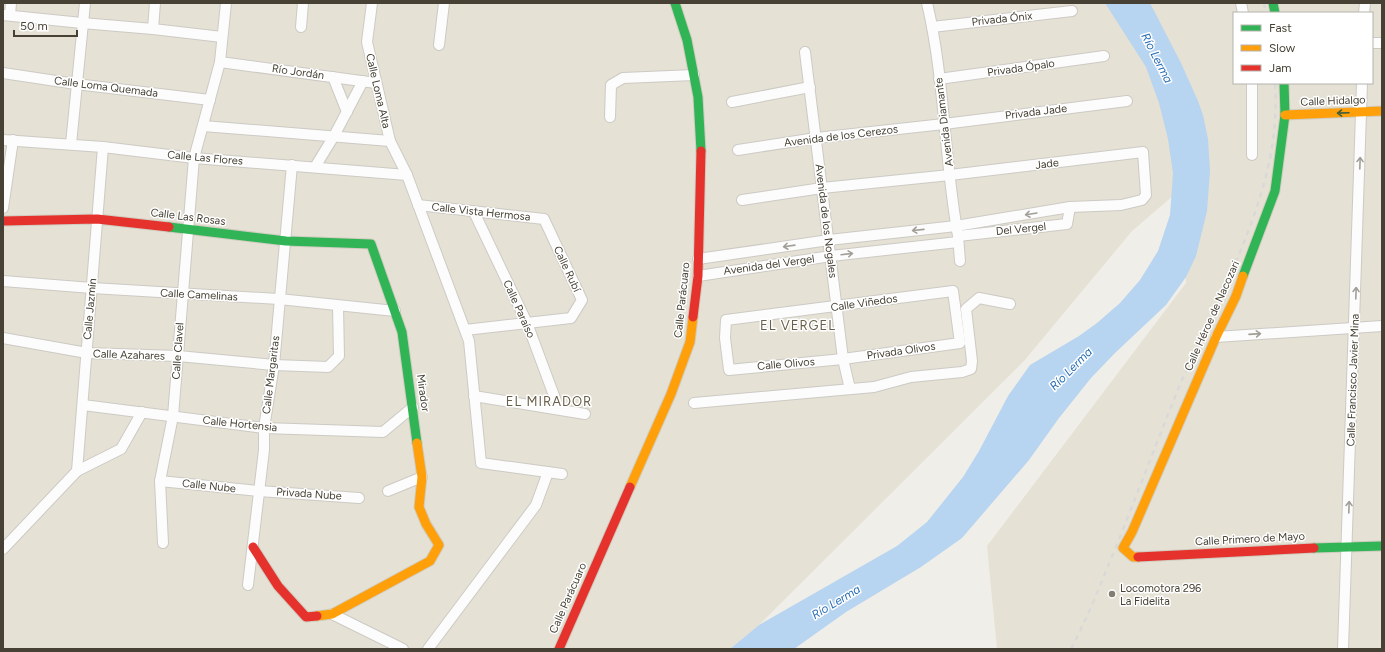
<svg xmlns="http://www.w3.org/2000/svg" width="1385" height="652" font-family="Figtree,sans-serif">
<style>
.residential{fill:#e5e1d5;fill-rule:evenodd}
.water{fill:#b7d4f0}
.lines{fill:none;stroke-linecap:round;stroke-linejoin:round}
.street-casing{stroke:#cccac4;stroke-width:12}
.fast-casing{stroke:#d0ccbf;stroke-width:11}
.slow-casing{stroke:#d0ccbf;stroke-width:11}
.jam-casing{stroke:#d0ccbf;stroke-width:11}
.street{stroke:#fdfcfc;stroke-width:10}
.fast{stroke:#30b455;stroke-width:9}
.slow{stroke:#ff9f0a;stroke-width:9}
.jam{stroke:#e5322d;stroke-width:9}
.rail{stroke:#d9d9d8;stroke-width:2.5;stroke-dasharray:5 5;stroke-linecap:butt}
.oneway{stroke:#405e3c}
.oneway2{stroke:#a29e98}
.poi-dot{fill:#827e73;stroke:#fff;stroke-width:1.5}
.labels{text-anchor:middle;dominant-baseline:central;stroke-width:3;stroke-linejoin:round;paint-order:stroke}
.street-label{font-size:11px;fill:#464134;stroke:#fff}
.poi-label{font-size:11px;fill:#464134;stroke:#fff;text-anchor:start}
.water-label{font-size:12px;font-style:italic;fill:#286eb7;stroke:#fff}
.quarter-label{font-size:13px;letter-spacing:1px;fill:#69604b;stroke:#fff}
</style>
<rect width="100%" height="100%" fill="#f0eee8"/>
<!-- residential -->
<path class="residential" d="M 3,3 L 1382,3 L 1382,649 L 997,649 L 987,546 L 1186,283 L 1181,189 L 1132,231 L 1024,361 L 759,625 L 730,649 L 3,649 ZM 1234,13 L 1372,13 L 1372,83 L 1234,83 Z"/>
<!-- water -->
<polygon class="water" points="1105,3 1150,3 1181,63 1198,101 1203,115 1208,139 1210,171 1207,211 1196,256 1186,277 1166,305 1115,353 1091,378 1059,418 1029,460 962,538 921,567 846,612 794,649 730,649 759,625 897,546 927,522 963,477 979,451 1008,396 1030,365 1079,336 1097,323 1120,303 1140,280 1158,251 1170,215 1173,173 1168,139 1159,103 1146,67"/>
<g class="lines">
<!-- street casing -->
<g class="street-casing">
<g id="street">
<polyline points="372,3 367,42 390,141 407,175 469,341 481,463 562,474"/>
<path d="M 927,3 C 945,79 944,159 958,236 L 960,261"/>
<polyline points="1241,3 1243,13"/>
<polyline points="1364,13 1365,3"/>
<polyline points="3,15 82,23 153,29 222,37"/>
<polyline points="10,15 11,3"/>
<polyline points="301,27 303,3"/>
<polyline points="932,27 1072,11"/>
<polyline points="153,29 155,3"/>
<polyline points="1372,43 1382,43"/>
<polyline points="439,45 444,3"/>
<polyline points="805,52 843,359 850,389"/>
<polyline points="220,62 376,83"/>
<polyline points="3,73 76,84 210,100"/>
<polyline points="333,77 347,112"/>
<polyline points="939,79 1104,56"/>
<polyline points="732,102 810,87"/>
<polyline points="610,117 611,85 623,78 694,75"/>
<polyline points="203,126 390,141"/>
<polyline points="3,140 103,147 194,158 407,175"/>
<polyline points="71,144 85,3"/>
<polyline points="738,150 816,138 944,124 1127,101"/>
<polyline points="1252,155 1252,83"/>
<polyline points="315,167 334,136 363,81"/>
<polyline points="418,205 544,219 582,300 571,318 465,330"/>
<polyline points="3,208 13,140"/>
<polyline points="474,212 527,323 559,409"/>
<polyline points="958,236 1067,224 1070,207"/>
<polyline points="698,259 829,240 956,226 1070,207 1121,205 1142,200 1146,195 1143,152 950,175 822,188 742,200"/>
<polyline points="698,276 831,256 958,242"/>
<polyline points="3,281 92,288 279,299 395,311"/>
<polygon points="953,291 960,343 843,359 729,370 725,338 726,320"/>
<polyline points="1216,337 1382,326"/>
<polyline points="3,338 87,353 178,356 274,365 328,367 339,356 338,306"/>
<polyline points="474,396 585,414"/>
<polyline points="694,403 874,387 911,377 962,372 971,369 972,361 966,309 979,298 1010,304"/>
<polyline points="83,405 264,428 383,432 413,407"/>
<polyline points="77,471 103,147"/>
<polyline points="160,481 259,491 359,498"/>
<polyline points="388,491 422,477"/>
<polyline points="163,543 160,481 173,416 194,158 220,62 226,3"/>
<polyline points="3,549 77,471 121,449 142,412"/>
<polyline points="248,585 264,450 264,428 274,365 292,165"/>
<polyline points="332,614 403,649"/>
<polyline points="428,649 536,505 548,472"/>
<polyline points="1343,649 1362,83"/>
</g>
</g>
<!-- fast casing -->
<g class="fast-casing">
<g id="fast">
<polyline points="675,3 687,40 698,97 701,151"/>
<polyline points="1273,3 1275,13"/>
<polyline points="169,227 286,241 371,244 402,332 417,443"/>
<polyline points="1243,276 1275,191 1285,115 1284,83"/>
<polyline points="1314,548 1382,546"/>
</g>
</g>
<!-- slow casing -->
<g class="slow-casing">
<g id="slow">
<polyline points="1285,115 1382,111"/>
<polyline points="630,487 671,394 690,342 693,317"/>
<polyline points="1138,557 1133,557 1123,548 1132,532 1216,337 1236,296 1243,276"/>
<polyline points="317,616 332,614 430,561 439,545 426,524 419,507 422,477 417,443"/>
</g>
</g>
<!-- jam casing -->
<g class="jam-casing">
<g id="jam">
<polyline points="3,221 97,219 169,227"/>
<polyline points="693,317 698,276 701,151"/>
<polyline points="253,547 278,586 306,617 317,616"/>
<polyline points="1138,557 1314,548"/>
<polyline points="559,649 630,487"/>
</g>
</g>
<!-- street -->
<use href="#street" class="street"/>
<!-- fast -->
<use href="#fast" class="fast"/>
<!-- slow -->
<use href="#slow" class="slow"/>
<!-- jam -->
<use href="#jam" class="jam"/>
<!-- rail -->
<g class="rail">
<polyline points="1264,3 1266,13"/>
<path d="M 1071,649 C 1085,622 1097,594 1108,566 C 1133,506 1155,446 1179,387 C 1219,291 1283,191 1275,83"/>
</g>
</g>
<!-- one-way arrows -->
<defs><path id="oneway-shaft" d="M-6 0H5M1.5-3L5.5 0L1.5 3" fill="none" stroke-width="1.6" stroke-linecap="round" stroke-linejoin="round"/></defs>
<use class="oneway" href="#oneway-shaft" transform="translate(1343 113) rotate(178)"/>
<g class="oneway2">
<use href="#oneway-shaft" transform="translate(1360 163) rotate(-88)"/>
<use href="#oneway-shaft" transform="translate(1031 214) rotate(171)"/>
<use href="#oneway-shaft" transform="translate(918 230) rotate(174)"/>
<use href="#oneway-shaft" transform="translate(789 246) rotate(172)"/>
<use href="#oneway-shaft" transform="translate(847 254) rotate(-7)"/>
<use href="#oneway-shaft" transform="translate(1356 293) rotate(-88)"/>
<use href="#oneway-shaft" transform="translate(1255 334) rotate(-4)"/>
<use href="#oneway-shaft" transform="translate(1349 507) rotate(-88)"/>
</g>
<!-- markers -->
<circle class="poi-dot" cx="1112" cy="594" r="4"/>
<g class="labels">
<!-- street labels -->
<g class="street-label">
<text transform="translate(1002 19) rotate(-6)">Privada Ónix</text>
<text transform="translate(1021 68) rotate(-8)">Privada Ópalo</text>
<text transform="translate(298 72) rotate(8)">Río Jordán</text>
<text transform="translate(106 87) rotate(7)">Calle Loma Quemada</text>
<text transform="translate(378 91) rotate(77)">Calle Loma Alta</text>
<text transform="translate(1333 101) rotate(-2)">Calle Hidalgo</text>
<text transform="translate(1036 112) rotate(-7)">Privada Jade</text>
<text transform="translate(944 122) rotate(-97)">Avenida Diamante</text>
<text transform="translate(841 136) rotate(-7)">Avenida de los Cerezos</text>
<text transform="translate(205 158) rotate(5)">Calle Las Flores</text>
<text transform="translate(1047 164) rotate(-7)">Jade</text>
<text transform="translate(481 212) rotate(6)">Calle Vista Hermosa</text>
<text transform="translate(188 217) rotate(7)">Calle Las Rosas</text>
<text transform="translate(826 221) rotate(83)">Avenida de los Nogales</text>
<text transform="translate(1021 229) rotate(-6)">Del Vergel</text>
<text transform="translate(769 265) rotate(-8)">Avenida del Vergel</text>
<text transform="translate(567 269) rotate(65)">Calle Rubí</text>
<text transform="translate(199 295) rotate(3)">Calle Camelinas</text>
<text transform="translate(682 300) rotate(-84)">Calle Parácuaro</text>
<text transform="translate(864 303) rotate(-8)">Calle Viñedos</text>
<text transform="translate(90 309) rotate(-85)">Calle Jazmín</text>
<text transform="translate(519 309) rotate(66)">Calle Paraíso</text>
<text transform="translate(1212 316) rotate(-66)">Calle Héroe de Nacozari</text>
<text transform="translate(178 351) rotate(-86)">Calle Clavel</text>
<text transform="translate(901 351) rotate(-8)">Privada Olivos</text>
<text transform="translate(129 355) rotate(2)">Calle Azahares</text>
<text transform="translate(786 364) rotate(-5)">Calle Olivos</text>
<text transform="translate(271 375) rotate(-83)">Calle Margaritas</text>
<text transform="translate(1353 380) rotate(-88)">Calle Francisco Javier Mina</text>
<text transform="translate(423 393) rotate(82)">Mirador</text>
<text transform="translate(240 424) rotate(6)">Calle Hortensia</text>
<text transform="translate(209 486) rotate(6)">Calle Nube</text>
<text transform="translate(309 494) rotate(4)">Privada Nube</text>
<text transform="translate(1250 539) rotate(-3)">Calle Primero de Mayo</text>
<text transform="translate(568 598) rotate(-66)">Calle Parácuaro</text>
</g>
<!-- poi labels -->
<g class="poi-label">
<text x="1120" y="588">Locomotora 296<tspan x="1120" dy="13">La Fidelita</tspan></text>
</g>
<!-- water labels -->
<g class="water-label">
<text transform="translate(1157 58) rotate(63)">Río Lerma</text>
<text transform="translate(1071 369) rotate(-45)">Río Lerma</text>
<text transform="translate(836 602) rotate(-31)">Río Lerma</text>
</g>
<!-- quarter labels -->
<g class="quarter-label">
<text x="798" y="325">EL VERGEL</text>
<text x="549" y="401">EL MIRADOR</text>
</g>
</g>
<!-- border -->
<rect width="1385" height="652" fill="none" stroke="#464134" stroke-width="8"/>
<!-- legend -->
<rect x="1233" y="12" width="140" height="72" fill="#ffffff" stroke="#b5b3ae"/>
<rect x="1241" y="25" width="20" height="6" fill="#30b455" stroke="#b5b3ae"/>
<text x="1269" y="32" font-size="12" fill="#464134">Fast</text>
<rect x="1241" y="45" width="20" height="6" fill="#ff9f0a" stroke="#b5b3ae"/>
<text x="1269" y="52" font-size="12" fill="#464134">Slow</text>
<rect x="1241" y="65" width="20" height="6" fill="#e5322d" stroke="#b5b3ae"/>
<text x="1269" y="72" font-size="12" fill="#464134">Jam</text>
<!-- scale -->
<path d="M14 30v6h63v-6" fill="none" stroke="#464134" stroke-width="2"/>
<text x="20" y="30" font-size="12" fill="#464134" stroke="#ffffff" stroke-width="3" paint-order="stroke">50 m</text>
</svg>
